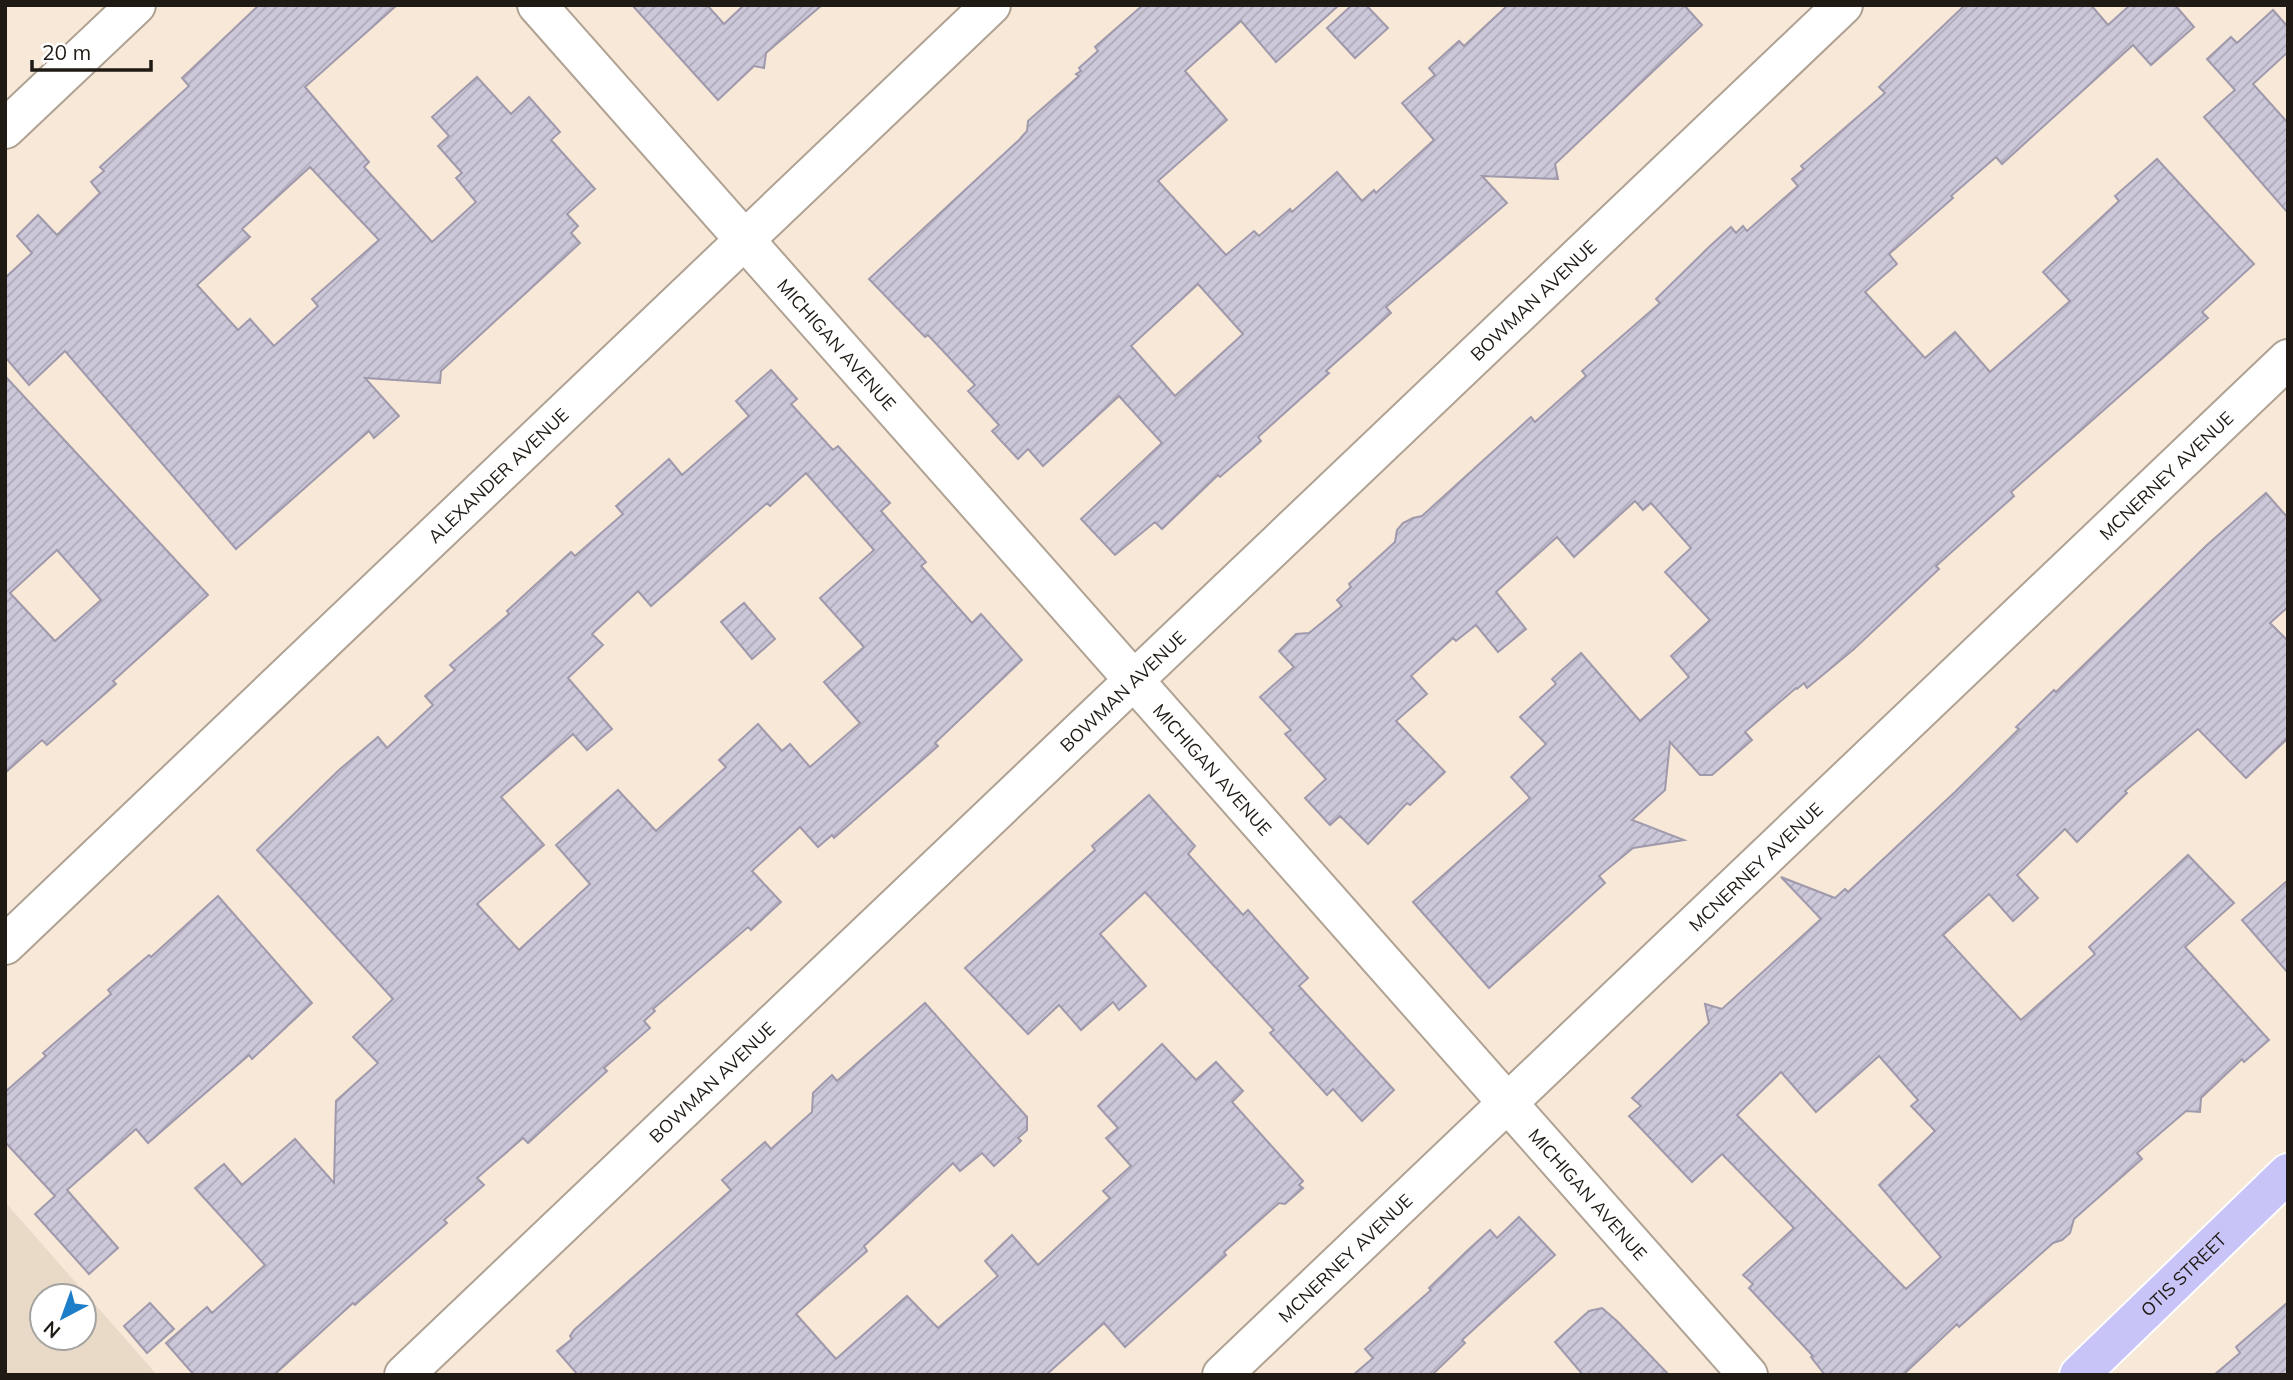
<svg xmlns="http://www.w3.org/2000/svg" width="2293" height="1380" font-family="Mulish,sans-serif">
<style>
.commercial{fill:#e9dac7;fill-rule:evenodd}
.building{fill:url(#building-hatch);stroke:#9f99ab;stroke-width:2;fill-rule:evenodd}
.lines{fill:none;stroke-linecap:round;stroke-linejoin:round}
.minor-casing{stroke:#b0a293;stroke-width:42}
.major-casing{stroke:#fff;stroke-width:42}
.minor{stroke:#fff;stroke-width:38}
.major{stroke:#c8c4f8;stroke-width:38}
.labels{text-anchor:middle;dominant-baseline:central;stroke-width:6;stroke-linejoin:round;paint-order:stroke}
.street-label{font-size:18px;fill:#1f1a14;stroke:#fff}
</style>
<defs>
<pattern id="building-hatch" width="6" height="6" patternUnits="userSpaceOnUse" patternTransform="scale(1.75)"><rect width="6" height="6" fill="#ccc7d9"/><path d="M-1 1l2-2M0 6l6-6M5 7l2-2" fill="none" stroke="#afaab9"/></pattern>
</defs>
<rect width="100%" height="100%" fill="#f7e8d8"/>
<!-- commercial -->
<path class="commercial" d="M 5,1202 L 157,1375 L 5,1375 ZM 42,1296 L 84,1296 L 84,1338 L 42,1338 Z"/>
<!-- building -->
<g class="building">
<path d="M 259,5 L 397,5 L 305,87 L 369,162 L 364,167 L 432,242 L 476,202 L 456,178 L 462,173 L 438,146 L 449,136 L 432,117 L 477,77 L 511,114 L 529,97 L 560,132 L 551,140 L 595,189 L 567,214 L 578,226 L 571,233 L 580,243 L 441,371 L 440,383 L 365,378 L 399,416 L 374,438 L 369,431 L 236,549 L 65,351 L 29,385 L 5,357 L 5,278 L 32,253 L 17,236 L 38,215 L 57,235 L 100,193 L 91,182 L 104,171 L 100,167 L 189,86 L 182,78 ZM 310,167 L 379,240 L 312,299 L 318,306 L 274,346 L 250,319 L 238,330 L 197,285 L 250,237 L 242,229 Z"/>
<polygon points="632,5 707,5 724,24 744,5 822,5 766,53 764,68 754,66 718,100"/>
<path d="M 1143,5 L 1339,5 L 1276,62 L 1241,21 L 1185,71 L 1227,120 L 1158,181 L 1226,255 L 1254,231 L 1259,236 L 1290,209 L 1292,212 L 1337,172 L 1362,201 L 1374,190 L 1376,193 L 1434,140 L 1402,103 L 1435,75 L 1429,68 L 1459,41 L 1464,46 L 1508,5 L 1684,5 L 1702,25 L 1555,164 L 1558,179 L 1482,176 L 1507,203 L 1386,307 L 1391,313 L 1326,371 L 1329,373 L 1258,437 L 1261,441 L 1220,477 L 1218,475 L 1162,529 L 1155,522 L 1115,555 L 1081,519 L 1162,443 L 1119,396 L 1043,466 L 1028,449 L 1018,459 L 992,431 L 999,425 L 968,391 L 975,385 L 928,335 L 925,337 L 869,279 L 1019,140 L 1027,131 L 1028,121 L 1079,76 L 1076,74 L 1081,71 L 1079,68 L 1098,51 L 1095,47 ZM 1198,284 L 1243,334 L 1175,396 L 1131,346 Z"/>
<polygon points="1352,5 1366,5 1388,28 1355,58 1327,28"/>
<polygon points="1965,5 2091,5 2108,25 2130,5 2175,5 2194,27 2151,65 2133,45 2002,164 1996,157 1951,196 1953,198 1889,254 1897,264 1865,292 1925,358 1955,332 1990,372 2070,301 2043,272 2119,201 2115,196 2157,159 2254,264 2202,312 2208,318 2011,492 2014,496 1936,566 1939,569 1854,649 1807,688 1804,683 1797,689 1796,688 1745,732 1752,740 1712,775 1700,775 1670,742 1665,790 1632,820 1684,840 1633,848 1599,876 1605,883 1489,988 1413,902 1530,798 1511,777 1546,744 1520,717 1556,684 1552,679 1581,653 1640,721 1689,677 1671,656 1710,620 1665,572 1691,548 1651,503 1643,510 1635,501 1574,557 1557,537 1496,592 1526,629 1498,652 1476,625 1456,641 1453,638 1411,676 1427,694 1396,721 1445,772 1410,805 1407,803 1368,844 1340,816 1330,825 1305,798 1326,779 1285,734 1291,730 1260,697 1294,667 1279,651 1296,634 1309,633 1342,606 1337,600 1351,587 1349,584 1395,542 1397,530 1403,523 1413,518 1422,516 1531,417 1535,422 1586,376 1582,371 1660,303 1656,299 1709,247 1731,227 1736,233 1743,226 1747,231 1798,186 1792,179 1804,169 1801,166 1885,93 1879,87"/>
<polygon points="2273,10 2288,27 2288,52 2253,84 2288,123 2288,213 2204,117 2235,90 2207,59 2231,37 2237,43"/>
<path d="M 771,370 L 797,399 L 791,404 L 833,450 L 838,446 L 890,503 L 881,511 L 926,562 L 921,566 L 972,623 L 981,614 L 1022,660 L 935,743 L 938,746 L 834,838 L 832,835 L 818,847 L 800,827 L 752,871 L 781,902 L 751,930 L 748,927 L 653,1009 L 655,1011 L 644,1021 L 650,1028 L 604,1068 L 607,1071 L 528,1143 L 523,1138 L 477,1178 L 484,1185 L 444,1220 L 447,1223 L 355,1305 L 353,1303 L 274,1375 L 194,1375 L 166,1343 L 207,1307 L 212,1313 L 265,1265 L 195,1188 L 224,1164 L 242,1185 L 295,1139 L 334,1183 L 336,1101 L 378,1063 L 353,1037 L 393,999 L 257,850 L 339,770 L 378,737 L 387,748 L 433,705 L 425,696 L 455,670 L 450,665 L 509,614 L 507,611 L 571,552 L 575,556 L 623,514 L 616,506 L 669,459 L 682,475 L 749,416 L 736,401 ZM 806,473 L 874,550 L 820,598 L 864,647 L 824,682 L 860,723 L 810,767 L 790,744 L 782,751 L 758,724 L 719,760 L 726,767 L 656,831 L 618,790 L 556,845 L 590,884 L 519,950 L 477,904 L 544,845 L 501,797 L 573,734 L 587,750 L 612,729 L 568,678 L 603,645 L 592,634 L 638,591 L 651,606 L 767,503 L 770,506 Z"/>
<path d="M 5,376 L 208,595 L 113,681 L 116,684 L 47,745 L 42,740 L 5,773 ZM 57,550 L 101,600 L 55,641 L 10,593 Z"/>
<path d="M 2266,493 L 2288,518 L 2288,607 L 2270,623 L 2288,641 L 2288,738 L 2246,778 L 2198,729 L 2125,791 L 2127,793 L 2077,842 L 2065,829 L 2017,875 L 2038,898 L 2013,921 L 1989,894 L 1943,935 L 2021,1020 L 2095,954 L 2089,947 L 2188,855 L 2234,903 L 2185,947 L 2269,1040 L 2244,1062 L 2242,1059 L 2201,1098 L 2200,1112 L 2186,1111 L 2137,1153 L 2142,1159 L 2074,1219 L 2070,1233 L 2062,1240 L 2053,1243 L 1959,1327 L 1957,1324 L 1903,1375 L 1825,1375 L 1811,1357 L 1813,1356 L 1749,1288 L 1753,1284 L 1743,1275 L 1794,1228 L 1722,1154 L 1692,1182 L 1629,1116 L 1641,1106 L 1632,1098 L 1709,1023 L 1705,1004 L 1722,1009 L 1821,919 L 1781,877 L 1835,898 L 1845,889 L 1848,892 L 1955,792 L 2019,729 L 2016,727 L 2054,690 L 2056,692 L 2207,545 ZM 1879,1056 L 1918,1100 L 1911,1106 L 1935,1131 L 1879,1185 L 1941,1257 L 1906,1289 L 1737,1115 L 1781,1072 L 1816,1112 Z"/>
<polygon points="744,603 775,639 752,659 721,622"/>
<polygon points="1149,795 1195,846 1188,854 1243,915 1248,910 1308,978 1299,986 1394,1090 1362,1121 1333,1089 1327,1095 1270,1033 1274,1030 1145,892 1100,934 1146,986 1119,1010 1113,1002 1081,1030 1059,1005 1028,1034 965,968 1095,850 1092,846"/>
<polygon points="2288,880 2288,973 2242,920"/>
<polygon points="218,896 312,1003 252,1059 249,1055 148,1143 136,1129 67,1190 118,1248 89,1274 35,1214 55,1196 5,1142 5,1092 46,1056 43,1053 111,994 108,990 149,955 151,957"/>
<polygon points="925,1003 1027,1117 1027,1130 1018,1138 1021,1141 994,1166 982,1153 960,1171 953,1163 864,1246 867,1251 796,1314 836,1359 907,1296 938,1328 998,1276 985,1261 1012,1235 1038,1265 1110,1198 1103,1191 1131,1166 1106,1138 1118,1128 1098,1106 1162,1044 1196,1080 1216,1062 1243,1091 1232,1102 1303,1181 1299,1185 1303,1188 1285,1204 1279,1203 1224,1252 1226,1255 1125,1347 1104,1323 1046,1375 578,1375 557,1351 572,1339 570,1336 574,1330 731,1190 722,1180 765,1142 771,1149 812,1112 813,1093 832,1075 837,1081"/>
<polygon points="1519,1217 1555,1255 1462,1340 1465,1343 1432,1375 1353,1375 1373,1358 1365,1349 1431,1290 1429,1288 1467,1251 1490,1230 1497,1238"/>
<polygon points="2288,1302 2288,1375 2214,1375 2240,1353 2236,1347"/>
<polygon points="150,1303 174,1329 147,1353 124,1326"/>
<polygon points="1602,1308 1618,1322 1669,1375 1583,1375 1555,1342 1589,1311"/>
</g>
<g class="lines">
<!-- minor casing -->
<g class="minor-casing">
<g id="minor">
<path id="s1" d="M 537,5 L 1748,1375"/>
<polyline points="5,129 136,5"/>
<path id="s2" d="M 5,945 L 991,5"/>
<path id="s3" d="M 404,1375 L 1843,5"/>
<path id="s4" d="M 1222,1375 L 2288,359"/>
</g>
</g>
<!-- major casing -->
<g class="major-casing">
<g id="major">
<path id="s5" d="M 2079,1375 L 2288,1173"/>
</g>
</g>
<!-- minor -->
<use href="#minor" class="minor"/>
<!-- major -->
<use href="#major" class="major"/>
</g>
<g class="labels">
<!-- street labels -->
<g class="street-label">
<text stroke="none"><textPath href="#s3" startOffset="1559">BOWMAN AVENUE</textPath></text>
<text stroke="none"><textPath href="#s1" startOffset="453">MICHIGAN AVENUE</textPath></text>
<text stroke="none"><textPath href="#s2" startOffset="681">ALEXANDER AVENUE</textPath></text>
<text stroke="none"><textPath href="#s4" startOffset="1304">MCNERNEY AVENUE</textPath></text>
<text stroke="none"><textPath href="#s3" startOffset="992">BOWMAN AVENUE</textPath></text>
<text stroke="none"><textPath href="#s1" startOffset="1020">MICHIGAN AVENUE</textPath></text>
<text stroke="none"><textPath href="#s4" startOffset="737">MCNERNEY AVENUE</textPath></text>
<text stroke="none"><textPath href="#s3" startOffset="425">BOWMAN AVENUE</textPath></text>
<text stroke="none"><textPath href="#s1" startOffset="1587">MICHIGAN AVENUE</textPath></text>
<text stroke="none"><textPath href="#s4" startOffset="170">MCNERNEY AVENUE</textPath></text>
<text stroke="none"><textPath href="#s5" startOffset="145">OTIS STREET</textPath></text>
</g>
</g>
<!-- border -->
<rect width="2293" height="1380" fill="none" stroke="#1f1a14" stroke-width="14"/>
<!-- north arrow -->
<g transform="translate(63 1317) rotate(221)"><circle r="33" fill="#ffffff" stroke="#a5a3a1" stroke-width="2"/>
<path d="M0-5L12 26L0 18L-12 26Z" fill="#1c7dc9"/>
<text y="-10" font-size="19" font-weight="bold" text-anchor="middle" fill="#1f1a14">N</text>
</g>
<!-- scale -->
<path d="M32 60v10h119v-10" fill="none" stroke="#1f1a14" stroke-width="3.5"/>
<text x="42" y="60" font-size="21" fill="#1f1a14" stroke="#ffffff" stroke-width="5" paint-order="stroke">20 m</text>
</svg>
